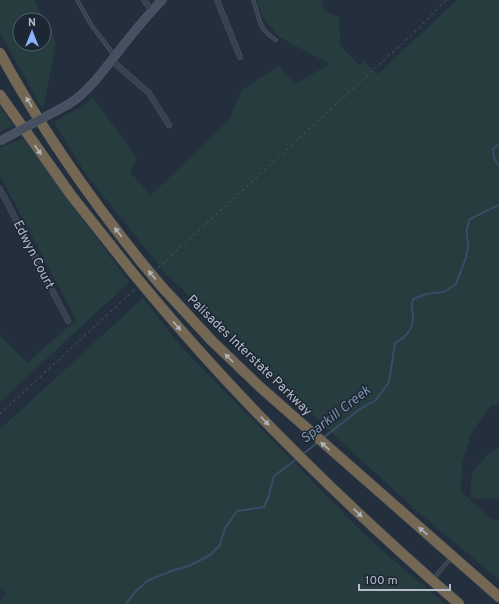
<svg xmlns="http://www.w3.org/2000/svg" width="499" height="604" font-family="Overpass,sans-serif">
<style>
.green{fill:#263c3f;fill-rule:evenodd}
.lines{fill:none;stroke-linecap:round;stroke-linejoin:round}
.stream{stroke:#394c67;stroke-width:2}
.service-casing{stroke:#565f6c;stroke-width:4}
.minor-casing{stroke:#565f6c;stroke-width:6}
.secondary-casing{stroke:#565f6c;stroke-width:9}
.motorway-casing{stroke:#434c59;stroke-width:11}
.path{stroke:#44595c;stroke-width:1;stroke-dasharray:3 3;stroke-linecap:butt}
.service{stroke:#38414e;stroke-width:3}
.minor{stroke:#38414e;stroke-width:5.5}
.secondary{stroke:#465061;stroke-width:8}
.motorway{stroke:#746855;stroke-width:10}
.secondary-bridge-casing{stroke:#565f6c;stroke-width:9;stroke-linecap:butt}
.motorway-bridge-casing{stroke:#434c59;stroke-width:11;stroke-linecap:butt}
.secondary-bridge{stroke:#465061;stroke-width:8}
.motorway-bridge{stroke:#746855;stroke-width:10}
.oneway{fill:#aeb4bd}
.labels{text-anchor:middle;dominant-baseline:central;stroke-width:3;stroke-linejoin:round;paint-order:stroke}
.street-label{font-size:13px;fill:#b4bcc9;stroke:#1d2633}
.water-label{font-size:14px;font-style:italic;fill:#7c92b1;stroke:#1d2633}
</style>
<rect width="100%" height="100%" fill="#242f3e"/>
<!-- green -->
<g class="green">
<path d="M 0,0 L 34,0 L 56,43 L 43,110 L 0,33 ZM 20,20 L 44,20 L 44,44 L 20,44 Z"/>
<polygon points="257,0 321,0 324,11 339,17 340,45 359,65 364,62 378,74 457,0 499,0 499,405 491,405 471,434 462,464 461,491 491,519 499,520 499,580 417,511 336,437 167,275 87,176 54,122 79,108 93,98 137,158 130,172 151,195 229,120 242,90 278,66 295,84 330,64 279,37 262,16"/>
<polygon points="0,106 13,126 0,132"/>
<polygon points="23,138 129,282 0,402 0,335 27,363 76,320 0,175 0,148"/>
<polygon points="143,298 182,348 369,539 445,604 0,604 0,600 6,593 0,587 0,429"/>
<polygon points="499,448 499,499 470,498 472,473 489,453"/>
</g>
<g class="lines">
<!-- stream -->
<g class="stream">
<polyline points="499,144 493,149 494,158 499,166"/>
<path d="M 323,438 L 360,409 L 376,400 L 389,382 L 395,343 C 406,337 414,328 413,315 C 412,309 411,305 413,299 L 426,294 L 444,292 L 456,284 C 460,272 467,260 468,247 C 468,233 464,234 470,219 L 499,205"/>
<polyline points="303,454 318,442"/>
<polyline points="126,604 134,593 147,581 174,570 189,566 210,555 220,545 225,528 237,511 264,507 268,498 274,476 298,458"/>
</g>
<!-- service casing -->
<g class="service-casing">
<g id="service">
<polyline points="77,0 92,26 114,55"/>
<path d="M 253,0 C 261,19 256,27 276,40"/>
<polyline points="433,579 451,558"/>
</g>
</g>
<!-- minor casing -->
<g class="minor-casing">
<g id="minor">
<polyline points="144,0 152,11"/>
<polyline points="217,0 240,57"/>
<polyline points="111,60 149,93 169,125"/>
<polyline points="0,189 68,321"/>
</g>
</g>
<!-- secondary casing -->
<g class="secondary-casing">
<path id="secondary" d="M 69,104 C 89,91 103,71 118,52 C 132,34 146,17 162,0"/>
</g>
<!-- motorway casing -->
<g class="motorway-casing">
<g id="motorway">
<path d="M 0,53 C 40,127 89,197 142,263"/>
<polyline points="0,95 71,195 132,272"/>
<polyline points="162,287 212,341 260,387 499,597"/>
<path d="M 152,296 C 245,408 350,509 459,604"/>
</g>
</g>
<!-- path -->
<g class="path">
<polyline points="158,268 420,27 446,0"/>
<polyline points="0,414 135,289"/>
</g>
<!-- service -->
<use href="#service" class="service"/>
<!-- minor -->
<use href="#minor" class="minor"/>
<!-- secondary -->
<use href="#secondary" class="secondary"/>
<!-- motorway -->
<use href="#motorway" class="motorway"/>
<!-- secondary-bridge casing -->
<g class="secondary-bridge-casing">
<polyline id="secondary-bridge" points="0,141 69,104"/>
</g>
<!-- motorway-bridge casing -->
<g class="motorway-bridge-casing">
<g id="motorway-bridge">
<polyline points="142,263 162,287"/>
<polyline points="132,272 152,296"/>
</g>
</g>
<!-- secondary-bridge -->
<use href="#secondary-bridge" class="secondary-bridge"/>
<!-- motorway-bridge -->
<use href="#motorway-bridge" class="motorway-bridge"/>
</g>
<!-- one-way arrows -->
<defs><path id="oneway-solid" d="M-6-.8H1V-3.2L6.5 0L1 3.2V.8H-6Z"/></defs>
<g class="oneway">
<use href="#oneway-solid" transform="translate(29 102) rotate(-121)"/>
<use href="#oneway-solid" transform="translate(38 150) rotate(55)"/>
<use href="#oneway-solid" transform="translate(118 232) rotate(-128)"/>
<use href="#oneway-solid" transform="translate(152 275) rotate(-130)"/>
<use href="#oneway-solid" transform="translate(177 326) rotate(49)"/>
<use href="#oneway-solid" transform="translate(229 358) rotate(-135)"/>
<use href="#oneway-solid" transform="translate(265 421) rotate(46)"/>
<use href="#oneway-solid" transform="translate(325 446) rotate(-139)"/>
<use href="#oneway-solid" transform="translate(358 513) rotate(43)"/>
<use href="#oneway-solid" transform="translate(423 531) rotate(-139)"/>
</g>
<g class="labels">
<!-- street labels -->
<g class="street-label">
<text transform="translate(33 255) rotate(63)">Edwyn Court</text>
<text transform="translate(249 356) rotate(44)">Palisades Interstate Parkway</text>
</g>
<!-- water labels -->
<g class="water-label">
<text transform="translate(336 415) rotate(-38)">Sparkill Creek</text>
</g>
</g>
<!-- north arrow -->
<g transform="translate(32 32)"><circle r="19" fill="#1d2633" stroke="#59626f"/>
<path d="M0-3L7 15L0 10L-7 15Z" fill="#8ab4f8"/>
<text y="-6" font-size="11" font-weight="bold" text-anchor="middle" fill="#b4bcc9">N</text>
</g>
<!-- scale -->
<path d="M359 584v6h91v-6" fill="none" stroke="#b4bcc9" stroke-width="2"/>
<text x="365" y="584" font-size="12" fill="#b4bcc9" stroke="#1d2633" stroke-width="3" paint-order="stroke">100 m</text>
</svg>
